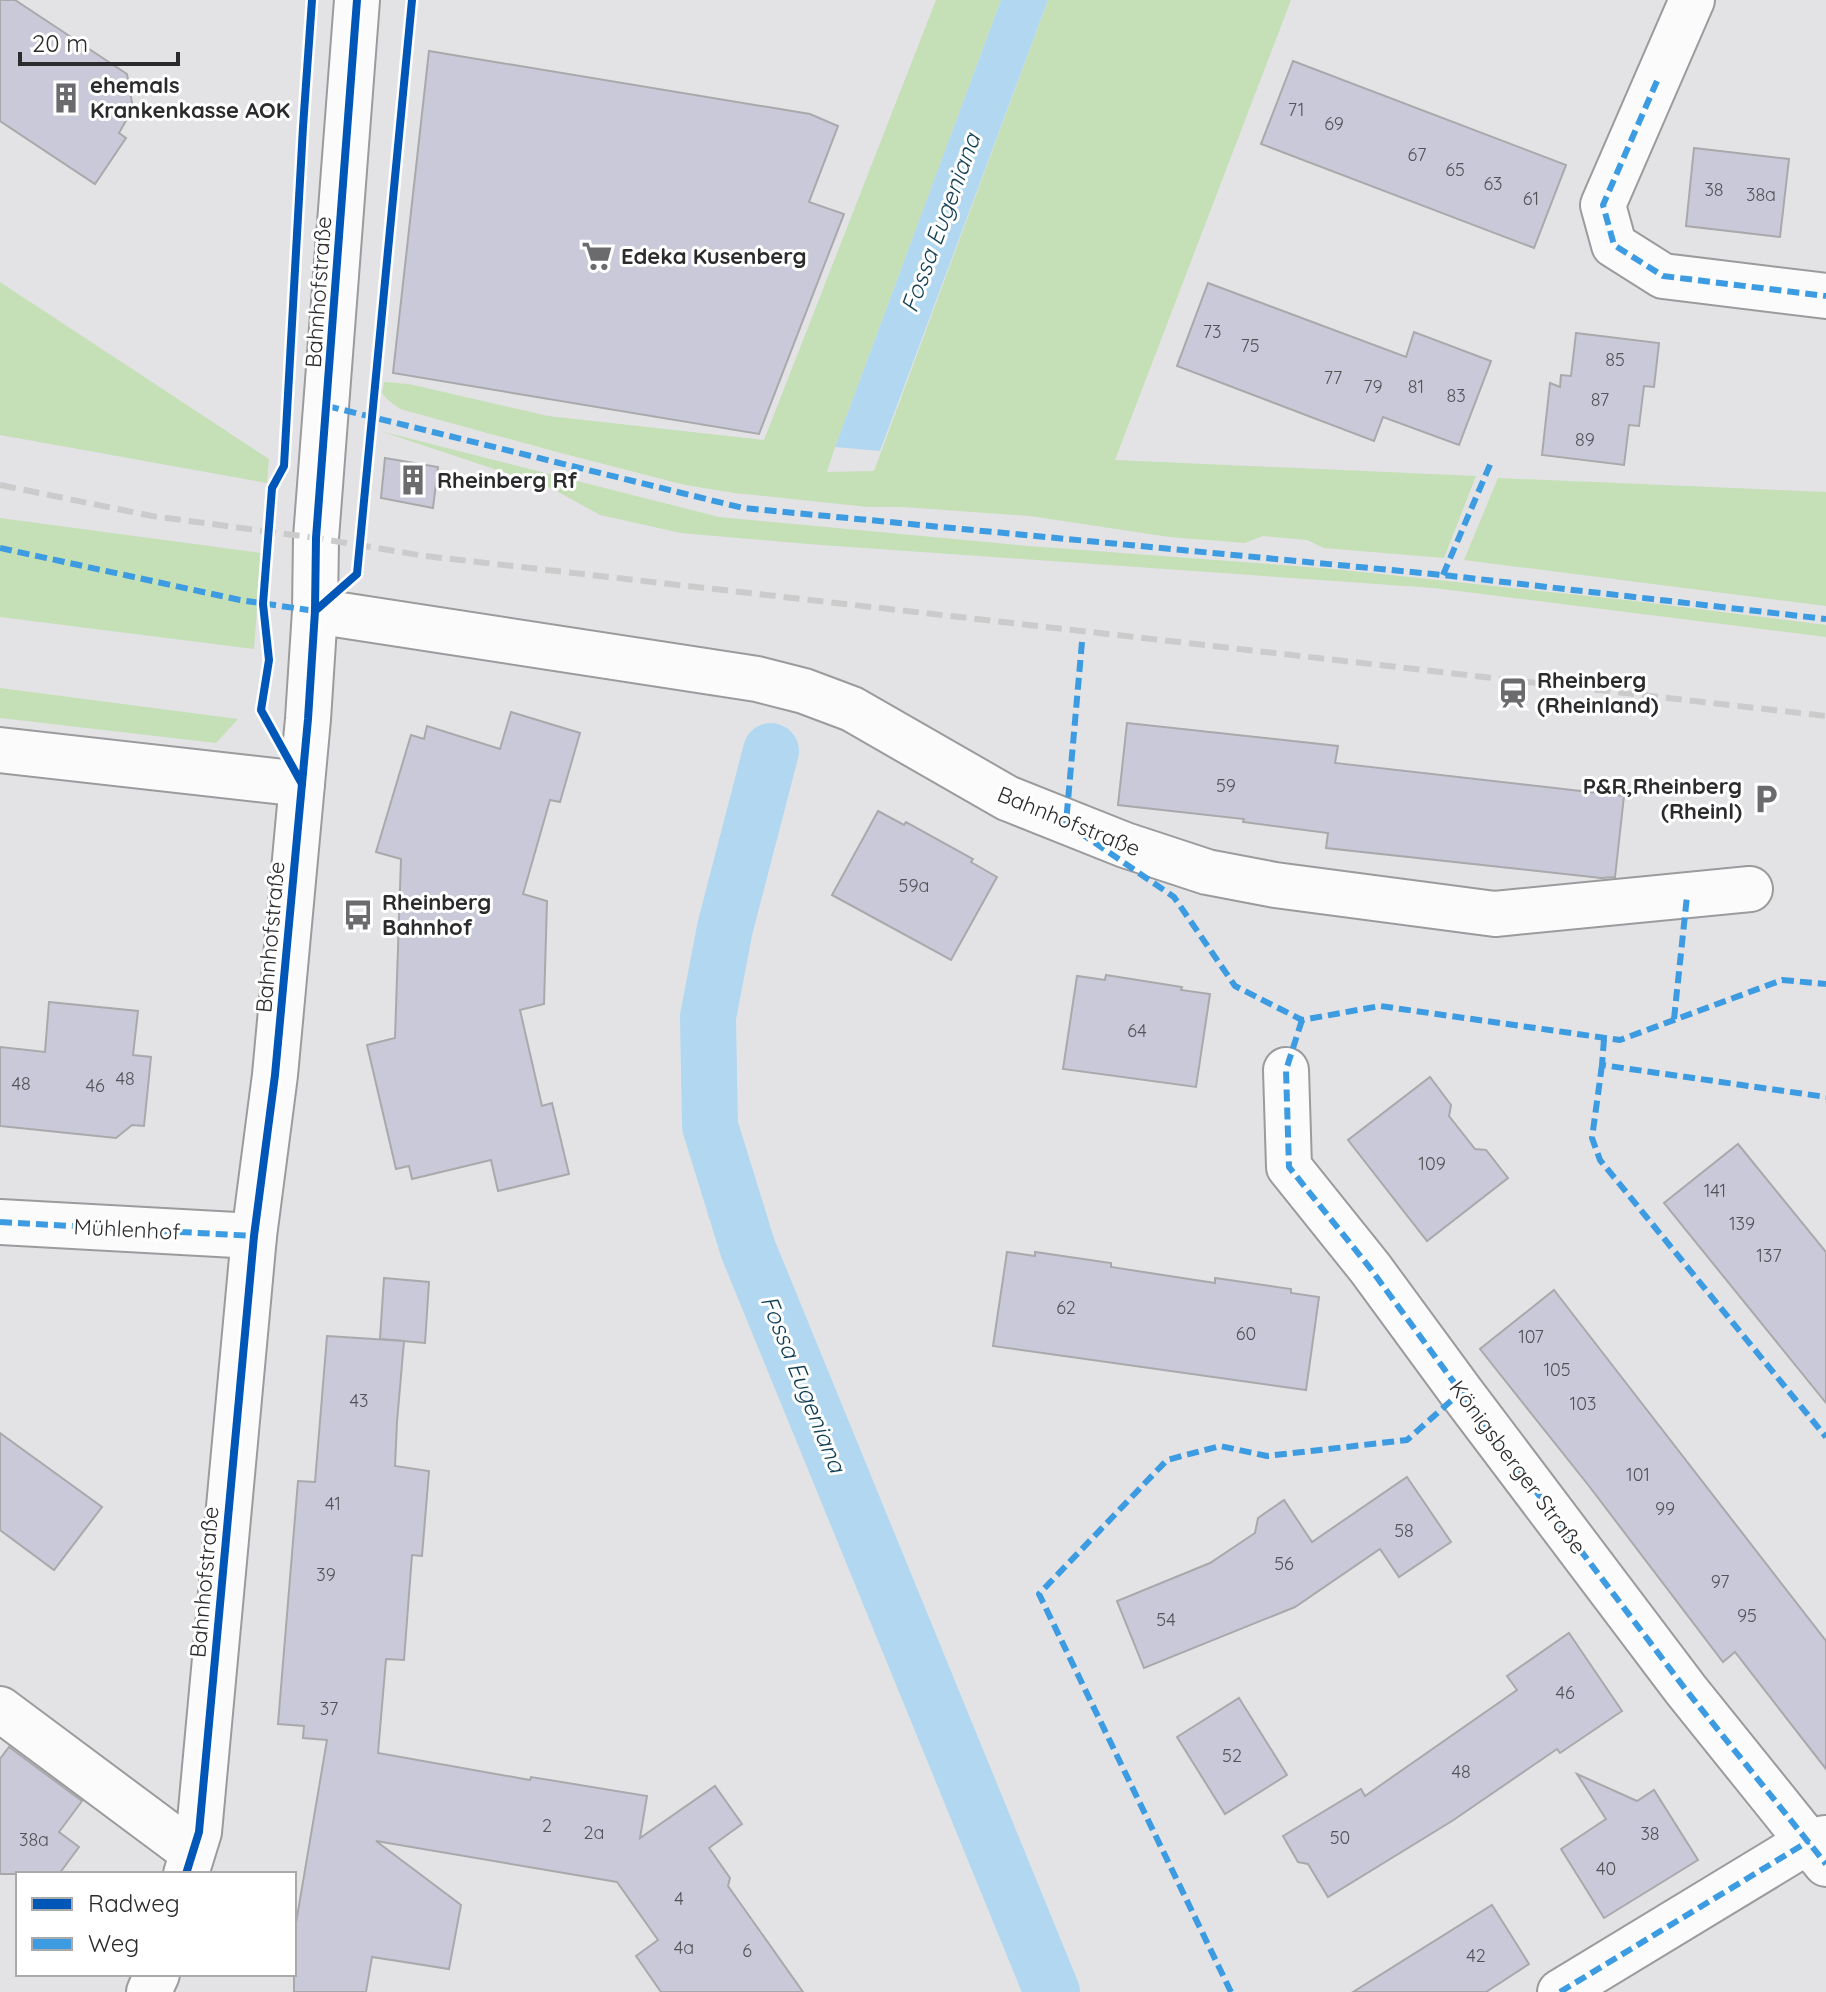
<svg xmlns="http://www.w3.org/2000/svg" width="1826" height="1992" font-family="Quicksand,sans-serif">
<style>
.green{fill:#c5dfb6}
.water{fill:#b1d8f0}
.lines{fill:none;stroke-linecap:round;stroke-linejoin:round}
.canal{stroke:#b1d8f0;stroke-width:56}
.building{fill:#cac9da;stroke:#a9a9ab;stroke-width:2}
.minor-casing{stroke:#9b9b9d;stroke-width:48}
.minor{stroke:#fbfbfb;stroke-width:44}
.rail{stroke:#cbcbcc;stroke-width:6;stroke-dasharray:16 8;stroke-linecap:butt}
.quiet{stroke:#3d9ce1;stroke-width:6;stroke-dasharray:12 6;stroke-linecap:butt}
.cycleway-casing{stroke:#fff;stroke-width:13}
.cycleway{stroke:#0057b8;stroke-width:8}
.labels{text-anchor:middle;stroke-width:6;stroke-linejoin:round;paint-order:stroke}
.number-label{font-size:18px;fill:#535258}
.poi-label{font-size:22px;font-weight:bold;fill:#2b2b2d;stroke:#fff;text-anchor:start}
.street-label{font-size:22px;fill:#2b2b2d;stroke:#fff}
.water-label{font-size:24px;font-style:italic;fill:#133f55;stroke:#fff}
</style>
<rect width="100%" height="100%" fill="#e3e3e6"/>
<g class="green">
<path d="M 936,0 L 1001,0 L 835,447 L 827,472 L 874,471 L 1048,0 L 1291,0 L 1115,460 L 1476,476 L 1444,558 L 1324,548 L 1307,540 L 1263,536 L 1245,543 L 1169,537 L 1030,516 L 903,507 L 868,507 L 735,493 L 685,485 L 557,452 L 400,409 L 388,400 L 382,393 L 384,382 L 409,384 L 548,416 L 764,440 Z"/>
<path d="M 0,282 L 269,459 L 267,483 L 0,435 Z"/>
<path d="M 380,431 L 719,517 L 1029,546 L 1334,569 L 1626,600 L 1826,625 L 1826,637 L 1434,588 L 808,544 L 681,533 L 600,515 L 551,488 Z"/>
<path d="M 1498,478 L 1826,492 L 1826,606 L 1464,560 Z"/>
<path d="M 0,518 L 261,553 L 254,649 L 0,617 Z"/>
<path d="M 0,688 L 238,719 L 216,743 L 0,718 Z"/>
</g>
<path class="water" d="M 1001,0 L 1048,0 L 880,451 L 835,447 Z"/>
<g class="lines">
<path class="canal" d="M 771,751 L 725,928 L 708,1017 L 710,1126 L 748,1249 L 1052,1992"/>
</g>
<g class="building">
<path d="M 0,0 L 15,0 L 127,74 L 133,108 L 119,133 L 126,138 L 95,184 L 0,121 Z"/>
<path d="M 429,51 L 810,114 L 838,126 L 809,202 L 844,214 L 759,434 L 393,373 Z"/>
<path d="M 1293,61 L 1566,165 L 1534,248 L 1261,144 Z"/>
<path d="M 1694,148 L 1789,159 L 1780,237 L 1686,226 Z"/>
<path d="M 1208,283 L 1406,357 L 1414,332 L 1491,361 L 1459,445 L 1383,417 L 1374,441 L 1177,366 Z"/>
<path d="M 1576,333 L 1659,343 L 1654,387 L 1644,386 L 1639,426 L 1629,425 L 1624,465 L 1542,455 L 1550,383 L 1560,387 L 1561,375 L 1571,376 Z"/>
<path d="M 385,458 L 438,467 L 433,508 L 381,498 Z"/>
<path d="M 511,712 L 580,733 L 560,802 L 550,800 L 523,894 L 547,901 L 544,1004 L 520,1010 L 542,1106 L 552,1103 L 569,1174 L 498,1191 L 491,1160 L 412,1179 L 409,1166 L 396,1169 L 367,1045 L 395,1038 L 401,859 L 376,852 L 411,735 L 424,739 L 427,726 L 500,749 Z"/>
<path d="M 1127,723 L 1338,746 L 1335,763 L 1624,796 L 1615,877 L 1601,878 L 1326,848 L 1328,833 L 1243,822 L 1244,819 L 1118,805 Z"/>
<path d="M 878,811 L 904,825 L 906,822 L 973,859 L 971,862 L 997,877 L 951,960 L 832,895 Z"/>
<path d="M 1106,975 L 1182,987 L 1181,990 L 1210,994 L 1196,1087 L 1063,1069 L 1077,976 L 1105,980 Z"/>
<path d="M 49,1002 L 138,1011 L 133,1055 L 151,1057 L 144,1126 L 132,1125 L 116,1138 L 0,1126 L 0,1047 L 45,1052 Z"/>
<path d="M 1430,1077 L 1451,1105 L 1449,1116 L 1475,1149 L 1486,1150 L 1508,1178 L 1427,1241 L 1348,1140 Z"/>
<path d="M 1738,1144 L 1826,1252 L 1826,1403 L 1664,1203 Z"/>
<path d="M 1007,1252 L 1035,1256 L 1035,1252 L 1111,1263 L 1111,1267 L 1215,1283 L 1215,1278 L 1291,1289 L 1291,1293 L 1319,1297 L 1306,1390 L 993,1346 Z"/>
<path d="M 384,1278 L 429,1282 L 425,1343 L 380,1339 Z"/>
<path d="M 1554,1290 L 1826,1641 L 1826,1769 L 1735,1652 L 1723,1662 L 1589,1486 L 1480,1349 Z"/>
<path d="M 327,1336 L 404,1341 L 397,1422 L 395,1466 L 429,1471 L 422,1556 L 412,1555 L 404,1660 L 386,1659 L 378,1753 L 530,1780 L 531,1777 L 647,1796 L 640,1838 L 715,1786 L 742,1824 L 709,1848 L 730,1878 L 728,1886 L 803,1992 L 661,1992 L 636,1956 L 658,1940 L 617,1882 L 376,1841 L 461,1905 L 449,1969 L 372,1957 L 366,1992 L 294,1992 L 294,1935 L 327,1740 L 303,1738 L 304,1726 L 278,1724 L 298,1481 L 315,1482 Z"/>
<path d="M 0,1433 L 102,1507 L 54,1570 L 0,1530 Z"/>
<path d="M 1407,1477 L 1451,1542 L 1399,1577 L 1380,1549 L 1295,1607 L 1144,1668 L 1117,1601 L 1210,1563 L 1255,1533 L 1258,1518 L 1284,1500 L 1312,1542 Z"/>
<path d="M 1569,1633 L 1622,1711 L 1560,1753 L 1557,1749 L 1452,1821 L 1328,1897 L 1308,1864 L 1298,1862 L 1283,1836 L 1361,1789 L 1365,1796 L 1517,1690 L 1507,1676 Z"/>
<path d="M 1239,1698 L 1287,1775 L 1225,1814 L 1177,1737 Z"/>
<path d="M 9,1747 L 82,1801 L 59,1832 L 79,1847 L 59,1874 L 0,1874 L 0,1759 Z"/>
<path d="M 1577,1774 L 1637,1801 L 1654,1790 L 1698,1860 L 1604,1918 L 1561,1849 L 1606,1819 Z"/>
<path d="M 1492,1905 L 1529,1964 L 1486,1992 L 1353,1992 Z"/>
</g>
<g class="lines">
<g class="minor-casing">
<g id="minor">
<path d="M 1692,0 L 1603,205 L 1614,245 L 1663,276 L 1826,296"/>
<path d="M 315,611 L 757,679 L 804,691 L 852,709 L 1007,798 L 1125,845 L 1207,872 L 1275,885 L 1495,914 L 1750,889"/>
<path d="M 0,750 L 302,784"/>
<path d="M 1286,1070 L 1289,1167 L 1370,1268 L 1461,1392 L 1686,1690 L 1826,1864"/>
<path d="M 0,1222 L 254,1236"/>
<path d="M 0,1709 L 192,1852"/>
<path d="M 186,1874 L 199,1832 L 254,1236 L 275,1075 L 308,719 L 315,611 L 316,538 L 357,0"/>
<path d="M 149,1992 L 157,1974"/>
<path d="M 1560,1992 L 1809,1841 L 1826,1838"/>
</g>
</g>
<use href="#minor" class="minor"/>
<path class="rail" d="M 0,485 L 152,516 L 316,538 L 425,556 L 1826,716"/>
<g class="quiet">
<path d="M 1657,81 L 1603,205 L 1614,245 L 1663,276 L 1826,296"/>
<path d="M 327,406 L 743,508 L 1443,575 L 1826,619"/>
<path d="M 0,548 L 240,600 L 315,611 L 320,607"/>
<path d="M 1443,575 L 1492,460"/>
<path d="M 1082,642 L 1066,823 L 1174,897 L 1235,986 L 1302,1020 L 1380,1006 L 1620,1040 L 1782,980 L 1826,984"/>
<path d="M 1674,1019 L 1687,896"/>
<path d="M 1302,1020 L 1286,1070 L 1289,1167 L 1370,1268 L 1461,1392 L 1686,1690 L 1826,1864"/>
<path d="M 1604,1039 L 1602,1065 L 1826,1097"/>
<path d="M 1602,1065 L 1592,1138 L 1600,1160 L 1826,1437"/>
<path d="M 0,1222 L 254,1236"/>
<path d="M 1231,1992 L 1039,1594 L 1167,1460 L 1220,1446 L 1267,1456 L 1407,1440 L 1461,1392"/>
<path d="M 1560,1992 L 1809,1841"/>
</g>
<g class="cycleway-casing">
<g id="cycleway">
<path d="M 315,611 L 357,574 L 412,0"/>
<path d="M 302,784 L 261,710 L 269,660 L 263,604 L 272,488 L 284,466 L 303,127 L 312,0"/>
<path d="M 186,1874 L 199,1832 L 254,1236 L 275,1075 L 308,719 L 315,611 L 316,538 L 357,0"/>
</g>
</g>
<use href="#cycleway" class="cycleway"/>
</g>
<defs>
<g id="building-bare" transform="scale(2.4)"><path d="M-4-6H4V6H1V3H-1V6H-4ZM-2.5-4.3h1.7v1.8h-1.7ZM.8-4.3h1.7v1.8H.8ZM-2.5-1h1.7V.8h-1.7ZM.8-1h1.7V.8H.8Z" fill="#6b6b6e" stroke="#fff" stroke-width="2.5" paint-order="stroke"/></g>
<g id="supermarket-bare" transform="scale(2.4)"><path d="M-6-5.5h2.5l.6 2H6L4.5 2H-2.5L-4.4-4H-6ZM-1.5 3.2a1.3 1.3 0 1 0 .1 0ZM3 3.2a1.3 1.3 0 1 0 .1 0Z" fill="#6b6b6e" stroke="#fff" stroke-width="2.5" paint-order="stroke"/></g>
<g id="station-bare" transform="scale(2.4)"><path d="M-3-6H3Q5-6 5-4V2Q5 4 3 4L4.5 6H3L1.5 4h-3L-3 6H-4.5L-3 4Q-5 4-5 2V-4Q-5-6-3-6ZM-3.5-4v3h7v-3ZM-3.5 1v1.5H-2V1ZM2 1v1.5H3.5V1Z" fill="#6b6b6e" stroke="#fff" stroke-width="2.5" paint-order="stroke"/></g>
<g id="parking-bare" transform="scale(2.4)"><path d="M-3.5-5.5H1a3.5 3.5 0 0 1 0 7H-1V5.5H-3.5ZM-1-3.4V-.6H.8a1.4 1.4 0 0 0 0-2.8Z" fill="#6b6b6e" stroke="#fff" stroke-width="2.5" paint-order="stroke"/></g>
<g id="bus-bare" transform="scale(2.4)"><path d="M-5-6H5V4H4V6H2V4H-2V6H-4V4H-5ZM-3.5-4V0h7V-4ZM-3.5 1.2v1.5H-2V1.2ZM2 1.2v1.5H3.5V1.2Z" fill="#6b6b6e" stroke="#fff" stroke-width="2.5" paint-order="stroke"/></g>
</defs>
<g fill-rule="evenodd">
<use href="#building-bare" x="66" y="98"/>
<use href="#supermarket-bare" x="597" y="256"/>
<use href="#building-bare" x="413" y="480"/>
<use href="#station-bare" x="1513" y="693"/>
<use href="#parking-bare" x="1766" y="799"/>
<use href="#bus-bare" x="358" y="915"/>
</g>
<g class="labels">
<g class="number-label">
<text x="1296" y="116">71</text>
<text x="1334" y="130">69</text>
<text x="1417" y="161">67</text>
<text x="1455" y="176">65</text>
<text x="1493" y="190">63</text>
<text x="1714" y="196">38</text>
<text x="1761" y="201">38a</text>
<text x="1531" y="205">61</text>
<text x="1212" y="338">73</text>
<text x="1250" y="352">75</text>
<text x="1615" y="366">85</text>
<text x="1333" y="384">77</text>
<text x="1373" y="393">79</text>
<text x="1416" y="393">81</text>
<text x="1456" y="402">83</text>
<text x="1600" y="406">87</text>
<text x="1585" y="446">89</text>
<text x="1226" y="792">59</text>
<text x="914" y="892">59a</text>
<text x="1137" y="1037">64</text>
<text x="125" y="1085">48</text>
<text x="21" y="1090">48</text>
<text x="95" y="1092">46</text>
<text x="1432" y="1170">109</text>
<text x="1715" y="1197">141</text>
<text x="1742" y="1230">139</text>
<text x="1769" y="1262">137</text>
<text x="1066" y="1314">62</text>
<text x="1246" y="1340">60</text>
<text x="1531" y="1343">107</text>
<text x="1557" y="1376">105</text>
<text x="359" y="1407">43</text>
<text x="1583" y="1410">103</text>
<text x="1638" y="1481">101</text>
<text x="333" y="1510">41</text>
<text x="1665" y="1515">99</text>
<text x="1404" y="1537">58</text>
<text x="1284" y="1570">56</text>
<text x="326" y="1581">39</text>
<text x="1720" y="1588">97</text>
<text x="1747" y="1622">95</text>
<text x="1166" y="1626">54</text>
<text x="1565" y="1699">46</text>
<text x="329" y="1715">37</text>
<text x="1232" y="1762">52</text>
<text x="1461" y="1778">48</text>
<text x="547" y="1832">2</text>
<text x="594" y="1839">2a</text>
<text x="1650" y="1840">38</text>
<text x="1340" y="1844">50</text>
<text x="34" y="1846">38a</text>
<text x="1606" y="1875">40</text>
<text x="679" y="1905">4</text>
<text x="684" y="1954">4a</text>
<text x="747" y="1957">6</text>
<text x="1476" y="1962">42</text>
</g>
<g class="poi-label">
<text x="90" y="93">ehemals<tspan x="90" dy="25">Krankenkasse AOK</tspan></text>
<text x="621" y="264">Edeka Kusenberg</text>
<text x="437" y="488">Rheinberg Rf</text>
<text x="1537" y="688">Rheinberg<tspan x="1537" dy="25">(Rheinland)</tspan></text>
<text x="1742" y="794" text-anchor="end">P&amp;R,Rheinberg<tspan x="1742" dy="25">(Rheinl)</tspan></text>
<text x="382" y="910">Rheinberg<tspan x="382" dy="25">Bahnhof</tspan></text>
</g>
<g class="street-label">
<text transform="translate(318 292) rotate(-86)" y="8">Bahnhofstraße</text>
<text transform="translate(1069 821) rotate(22)" y="8">Bahnhofstraße</text>
<text transform="translate(270 937) rotate(-85)" y="8">Bahnhofstraße</text>
<text transform="translate(127 1229) rotate(3)" y="8">Mühlenhof</text>
<text transform="translate(1518 1467) rotate(53)" y="8">Königsberger Straße</text>
<text transform="translate(204 1582) rotate(-85)" y="8">Bahnhofstraße</text>
</g>
<g class="water-label">
<text transform="translate(941 223) rotate(-70)" y="8">Fossa Eugeniana</text>
<text transform="translate(803 1384) rotate(68)" y="8">Fossa Eugeniana</text>
</g>
</g>
<rect x="16" y="1872" width="280" height="104" fill="#ffffff" stroke="#aaaaab" stroke-width="2"/>
<rect x="32" y="1898" width="40" height="12" fill="#0057b8" stroke="#aaaaab" stroke-width="2"/>
<text x="88" y="1912" font-size="24" fill="#2b2b2d">Radweg</text>
<rect x="32" y="1938" width="40" height="12" fill="#3d9ce1" stroke="#aaaaab" stroke-width="2"/>
<text x="88" y="1952" font-size="24" fill="#2b2b2d">Weg</text>
<path d="M20 52v12h158v-12" fill="none" stroke="#2b2b2d" stroke-width="4"/>
<text x="32" y="52" font-size="24" fill="#2b2b2d" stroke="#ffffff" stroke-width="6" paint-order="stroke">20 m</text>
</svg>
